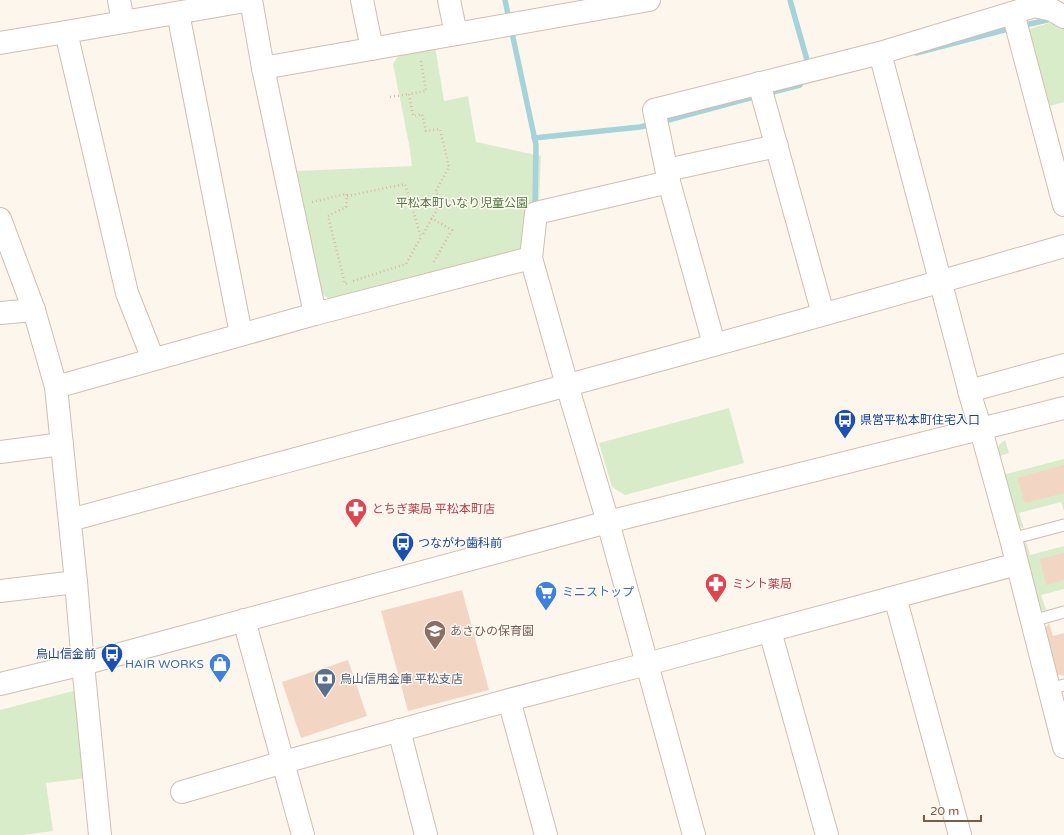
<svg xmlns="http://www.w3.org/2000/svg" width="1064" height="835" font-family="'Varela Round','Noto Sans JP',sans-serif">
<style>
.green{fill:#d8ecc9}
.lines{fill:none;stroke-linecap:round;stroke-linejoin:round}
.stream{stroke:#a5d3da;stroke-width:5.5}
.building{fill:#f3d5c3}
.service-casing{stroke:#d1beb0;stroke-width:13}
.minor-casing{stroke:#d1beb0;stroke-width:24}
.tertiary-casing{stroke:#d1beb0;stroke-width:24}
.path{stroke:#d9b8a5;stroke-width:2.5;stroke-dasharray:1 3;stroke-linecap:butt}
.service{stroke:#fff;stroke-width:11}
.minor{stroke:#fff;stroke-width:22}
.tertiary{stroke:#fff;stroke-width:22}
.labels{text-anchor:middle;stroke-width:3;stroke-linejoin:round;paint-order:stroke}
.park-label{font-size:12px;fill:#537a41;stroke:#fffaf3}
.transit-label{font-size:12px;fill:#164399;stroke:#fffaf3;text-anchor:start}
.health-label{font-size:12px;fill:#be3a42;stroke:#fffaf3;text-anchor:start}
.shop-label{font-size:12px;fill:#366cbe;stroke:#fffaf3;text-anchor:start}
.education-label{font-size:12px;fill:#785e54;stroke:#fffaf3;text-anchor:start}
.service-label{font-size:12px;fill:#4e5e75;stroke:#fffaf3;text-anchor:start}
</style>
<rect width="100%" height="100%" fill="#fdf6ec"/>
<g class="green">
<path d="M 1056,21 L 1064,26 L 1064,102 L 1050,106 L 1029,29 Z"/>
<path d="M 435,46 L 444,101 L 468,96 L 476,142 L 541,156 L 539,203 L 524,251 L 334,302 L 322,294 L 297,171 L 412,166 L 409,144 L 393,64 L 400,53 Z"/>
<path d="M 729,408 L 744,463 L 625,495 L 612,487 L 599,443 Z"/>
<path d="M 1005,440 L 1009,453 L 1000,456 L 1006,474 L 1064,459 L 1064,511 L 1061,502 L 1019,513 L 1024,529 L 1018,525 L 997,454 L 999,445 Z"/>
<path d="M 1026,541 L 1030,555 L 1064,546 L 1064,589 L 1041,595 L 1046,610 L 1044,611 L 1038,608 L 1022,548 Z"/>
<path d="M 73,691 L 81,700 L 86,778 L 46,783 L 53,831 L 23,835 L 0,835 L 0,710 Z"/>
</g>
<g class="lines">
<g class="stream">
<path d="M 505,0 L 509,19"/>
<path d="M 790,0 L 809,67"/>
<path d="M 1021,26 L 1047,20 L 1053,17"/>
<path d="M 511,28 L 536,145 L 535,205"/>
<path d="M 916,53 L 1012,28"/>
<path d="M 765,94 L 800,85"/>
<path d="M 661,122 L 757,96"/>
<path d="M 534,138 L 640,127 L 653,124"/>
</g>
</g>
<g class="building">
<path d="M 1064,465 L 1064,493 L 1025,503 L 1017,478 Z"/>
<path d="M 1064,553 L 1064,580 L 1046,585 L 1040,559 Z"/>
<path d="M 462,590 L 489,690 L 408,711 L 381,611 Z"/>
<path d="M 1049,623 L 1053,636 L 1064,633 L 1064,676 L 1057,674 L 1045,629 Z"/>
<path d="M 348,660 L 367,716 L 301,738 L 282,682 Z"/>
</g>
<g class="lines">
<g class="service-casing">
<g id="service">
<path d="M 1011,539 L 1064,525"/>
<path d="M 1032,621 L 1064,612"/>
<path d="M 1050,689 L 1064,685"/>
</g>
</g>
<g class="minor-casing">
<g id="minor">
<path d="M 119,0 L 123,22"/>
<path d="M 251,0 L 263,68 L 315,314 L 531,258 L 567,385 L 608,522"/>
<path d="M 362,0 L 372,49"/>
<path d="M 449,0 L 456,34"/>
<path d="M 178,13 L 241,334"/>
<path d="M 1013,13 L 1064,205"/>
<path d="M 0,43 L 66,32"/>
<path d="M 880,53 L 972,401 L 981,430 L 1011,539 L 1064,747"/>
<path d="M 263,68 L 649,0"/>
<path d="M 759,83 L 823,314"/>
<path d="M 667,170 L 777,146"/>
<path d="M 669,182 L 714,344"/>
<path d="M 0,219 L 34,310 L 56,387 L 76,582 L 83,664 L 100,835"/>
<path d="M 531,258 L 536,213 L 669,182 L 654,110 L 880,53 L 1035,6 L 1052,10 L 1064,17"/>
<path d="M 0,313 L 34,310"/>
<path d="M 153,359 L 127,293 L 66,32 L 251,0"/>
<path d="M 56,387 L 315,314"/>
<path d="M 969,391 L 1064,365"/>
<path d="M 0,452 L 62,444"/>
<path d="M 70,520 C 401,430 734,342 1064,246"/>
<path d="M 0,591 L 76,582"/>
<path d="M 895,597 L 960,835"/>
<path d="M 244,620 L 303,835"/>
<path d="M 770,631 L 827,835"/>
<path d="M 509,700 L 546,835"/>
<path d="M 399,730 L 426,835"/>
<path d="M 182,792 L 284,762 L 509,700 L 647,664 L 1017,564"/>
</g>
</g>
<g class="tertiary-casing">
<g id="tertiary">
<path d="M 608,522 L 694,835"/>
<path d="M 0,684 L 83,664 L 608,522 L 1064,408"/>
</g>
</g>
<g class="path">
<path d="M 421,61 L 426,91 L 409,94 L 413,116 L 422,114 L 426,131 L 440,129 L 449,167 L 436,191 L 440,204 L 422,236"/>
<path d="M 390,97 L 409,94"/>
<path d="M 347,196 L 405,184 L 421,237 L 406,264 L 353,281"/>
<path d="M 312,202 L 347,194 L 346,207 L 328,216 L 345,284 L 347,283"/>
<path d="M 431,218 L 452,230 L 433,263"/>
</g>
<use href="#service" class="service"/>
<use href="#minor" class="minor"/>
<use href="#tertiary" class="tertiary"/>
</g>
<defs>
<g id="bus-pin" transform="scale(1.15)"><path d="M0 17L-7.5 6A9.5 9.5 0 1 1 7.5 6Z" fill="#1a4fb4" stroke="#fffaf3"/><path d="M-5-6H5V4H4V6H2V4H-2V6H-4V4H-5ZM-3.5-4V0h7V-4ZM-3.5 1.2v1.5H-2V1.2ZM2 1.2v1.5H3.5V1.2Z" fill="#fff"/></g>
<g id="pharmacy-pin" transform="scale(1.15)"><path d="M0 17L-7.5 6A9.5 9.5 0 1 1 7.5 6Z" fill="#e0444e" stroke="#fffaf3"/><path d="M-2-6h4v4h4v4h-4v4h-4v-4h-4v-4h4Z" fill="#fff"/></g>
<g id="supermarket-pin" transform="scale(1.15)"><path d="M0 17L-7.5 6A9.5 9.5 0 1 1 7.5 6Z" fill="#3f7fe0" stroke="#fffaf3"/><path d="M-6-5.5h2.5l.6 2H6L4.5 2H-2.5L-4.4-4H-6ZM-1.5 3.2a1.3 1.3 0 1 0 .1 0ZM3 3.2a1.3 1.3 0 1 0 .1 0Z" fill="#fff"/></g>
<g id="school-pin" transform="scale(1.15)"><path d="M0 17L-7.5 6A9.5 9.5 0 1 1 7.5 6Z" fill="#8d6e63" stroke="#fffaf3"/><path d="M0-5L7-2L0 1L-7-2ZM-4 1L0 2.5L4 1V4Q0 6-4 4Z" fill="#fff"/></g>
<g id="shop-pin" transform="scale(1.15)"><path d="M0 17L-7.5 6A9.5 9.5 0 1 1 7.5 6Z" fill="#3f7fe0" stroke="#fffaf3"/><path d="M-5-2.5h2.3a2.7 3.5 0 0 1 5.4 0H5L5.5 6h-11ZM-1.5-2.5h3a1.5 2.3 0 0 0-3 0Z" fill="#fff"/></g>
<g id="bank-pin" transform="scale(1.15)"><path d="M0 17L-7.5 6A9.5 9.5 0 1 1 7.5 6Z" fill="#5c6f8a" stroke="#fffaf3"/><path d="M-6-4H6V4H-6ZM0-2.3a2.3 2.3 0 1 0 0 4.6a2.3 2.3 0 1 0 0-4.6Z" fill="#fff"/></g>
</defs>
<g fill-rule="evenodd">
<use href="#bus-pin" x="845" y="420"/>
<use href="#pharmacy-pin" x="356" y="509"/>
<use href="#bus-pin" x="403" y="543"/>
<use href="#pharmacy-pin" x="716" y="584"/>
<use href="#supermarket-pin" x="546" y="592"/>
<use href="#school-pin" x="435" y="631"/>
<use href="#bus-pin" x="112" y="654"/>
<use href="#shop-pin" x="220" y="664"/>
<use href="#bank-pin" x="325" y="679"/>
</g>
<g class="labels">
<g class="park-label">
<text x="462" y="207">平松本町いなり児童公園</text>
</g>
<g class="transit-label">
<text x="860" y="424">県営平松本町住宅入口</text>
<text x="418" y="547">つながわ歯科前</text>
<text x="96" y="658" text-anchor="end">烏山信金前</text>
</g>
<g class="health-label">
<text x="372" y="513">とちぎ薬局 平松本町店</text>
<text x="732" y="588">ミント薬局</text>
</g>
<g class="shop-label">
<text x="562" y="596">ミニストップ</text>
<text x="204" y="668" text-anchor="end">HAIR WORKS</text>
</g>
<g class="education-label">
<text x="450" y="635">あさひの保育園</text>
</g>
<g class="service-label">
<text x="340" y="683">烏山信用金庫 平松支店</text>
</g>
</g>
<path d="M924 815v6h57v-6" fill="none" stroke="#7a5c4d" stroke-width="2"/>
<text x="930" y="815" font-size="12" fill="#7a5c4d" stroke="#fffaf3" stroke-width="3" paint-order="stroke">20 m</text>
</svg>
